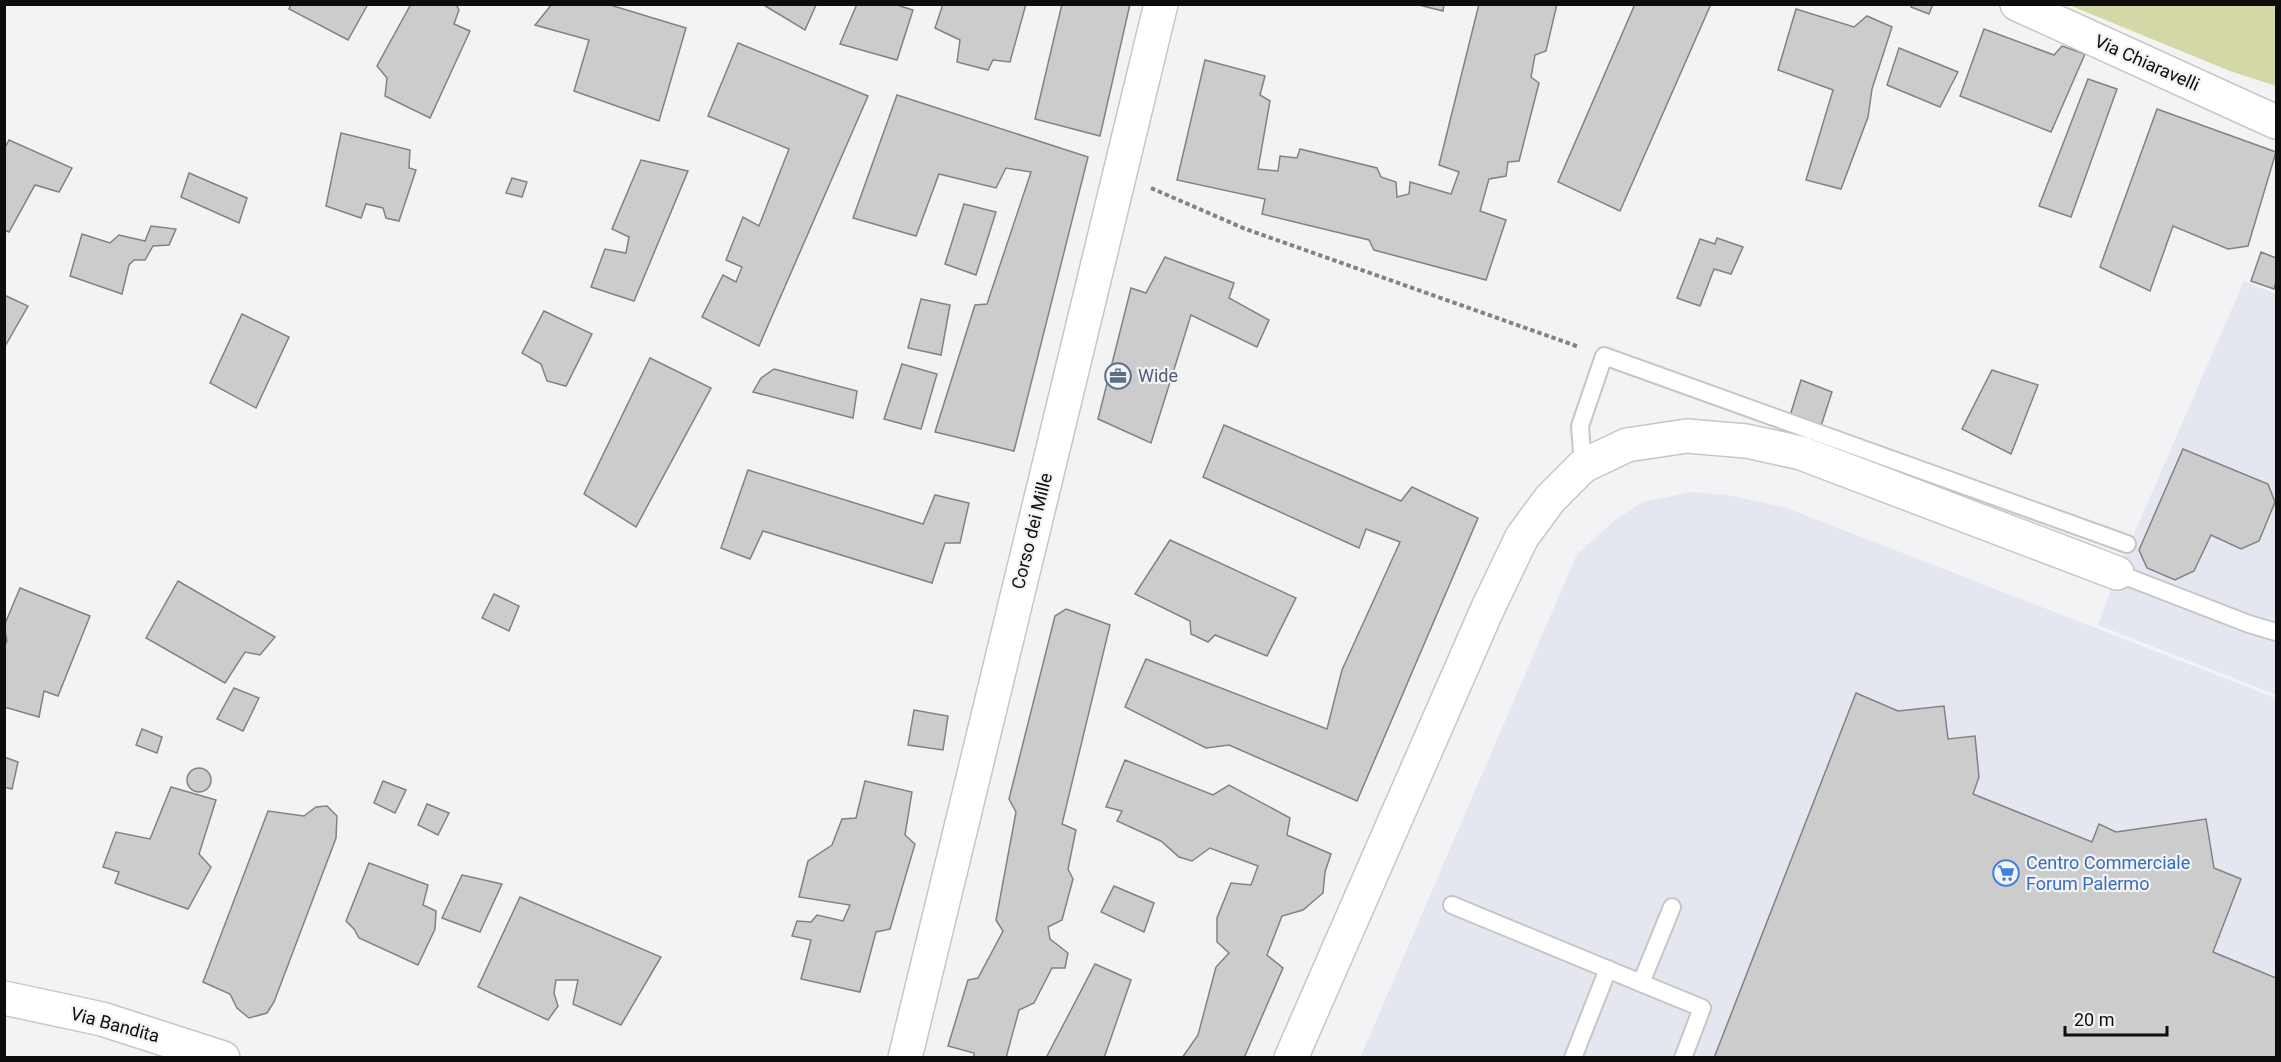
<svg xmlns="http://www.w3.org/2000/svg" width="2281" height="1062" font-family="Roboto,sans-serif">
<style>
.built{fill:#e5e7f0}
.green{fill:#d4d7a6}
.building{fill:#cccccd;stroke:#828283;stroke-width:1.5}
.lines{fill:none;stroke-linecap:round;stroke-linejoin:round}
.service-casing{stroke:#c6c6c8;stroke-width:20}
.minor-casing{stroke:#c6c6c8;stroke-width:36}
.tertiary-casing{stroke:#c6c6c8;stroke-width:36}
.path{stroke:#828283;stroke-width:4;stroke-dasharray:4.5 3;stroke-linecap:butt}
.service{stroke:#fff;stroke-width:16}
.minor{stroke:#fff;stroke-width:33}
.tertiary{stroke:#fff;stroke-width:33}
.labels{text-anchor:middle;stroke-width:4.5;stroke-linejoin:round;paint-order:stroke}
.street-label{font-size:18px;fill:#0d0d0d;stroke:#f3f3f5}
.service-label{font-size:18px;fill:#4e5e75;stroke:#f3f3f5;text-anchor:start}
.shop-label{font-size:18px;fill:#366cbe;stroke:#f3f3f5;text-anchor:start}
</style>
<rect width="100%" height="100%" fill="#f3f3f5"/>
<g class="built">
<path d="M 2244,281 L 2276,294 L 2276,695 L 2098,625 L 2117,573 Z"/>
<path d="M 1692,492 L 1727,495 L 1784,507 L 2276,698 L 2276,1057 L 1360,1058 L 1577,554 L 1614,521 L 1642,502 Z"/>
</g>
<path class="green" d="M 2069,5 L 2276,5 L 2276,86 L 2230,71 Z"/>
<g class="building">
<path d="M 291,4 L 368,4 L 348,40 L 289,9 Z"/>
<path d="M 411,4 L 456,4 L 459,10 L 454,24 L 470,31 L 430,118 L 385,96 L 387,78 L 377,66 Z"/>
<path d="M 552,4 L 607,4 L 686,28 L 659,121 L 574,91 L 589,40 L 535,25 Z"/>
<path d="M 762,4 L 815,4 L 816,5 L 805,30 Z"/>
<path d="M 857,4 L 894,4 L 913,10 L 897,60 L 840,44 Z"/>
<path d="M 943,4 L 1026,4 L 1010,62 L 993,60 L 988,70 L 957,62 L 960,40 L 935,28 Z"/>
<path d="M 1062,4 L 1130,4 L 1100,136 L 1035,119 Z"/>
<path d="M 1415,4 L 1444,4 L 1443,11 Z"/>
<path d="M 1479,4 L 1557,4 L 1546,51 L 1535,55 L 1531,77 L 1539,83 L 1519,161 L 1508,162 L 1506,176 L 1489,179 L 1480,211 L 1506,220 L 1486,280 L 1374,250 L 1369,240 L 1262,214 L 1265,199 L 1177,180 L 1205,60 L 1265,76 L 1260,95 L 1270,101 L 1258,169 L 1278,171 L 1280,156 L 1297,158 L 1300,149 L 1377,168 L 1381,177 L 1396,182 L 1397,197 L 1409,194 L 1410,182 L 1451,194 L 1459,172 L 1439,165 Z"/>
<path d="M 1635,4 L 1711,4 L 1620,211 L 1558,182 Z"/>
<path d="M 1912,4 L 1933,4 L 1929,14 L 1911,7 Z"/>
<path d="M 1796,9 L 1854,27 L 1867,16 L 1892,27 L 1872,89 L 1868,117 L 1841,189 L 1806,180 L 1833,90 L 1778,70 Z"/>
<path d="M 1984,29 L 2054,55 L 2062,46 L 2085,54 L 2051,132 L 1960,96 Z"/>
<path d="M 738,43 L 868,96 L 759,346 L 702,317 L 723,275 L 736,282 L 742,267 L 726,260 L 743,217 L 759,226 L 789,149 L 708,116 Z"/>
<path d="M 1899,48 L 1958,72 L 1940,107 L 1887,85 Z"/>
<path d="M 2088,79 L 2117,89 L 2071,217 L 2039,206 Z"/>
<path d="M 897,95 L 1088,157 L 1014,451 L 935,432 L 975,305 L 987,304 L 1031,172 L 1006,168 L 996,188 L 939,174 L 916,236 L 853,218 Z"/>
<path d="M 2157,109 L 2276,152 L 2248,246 L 2228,249 L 2173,226 L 2150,291 L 2100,267 Z"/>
<path d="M 341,133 L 410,150 L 409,168 L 416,170 L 399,221 L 386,218 L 383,208 L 366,204 L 361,218 L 326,206 Z"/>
<path d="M 9,140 L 72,168 L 59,192 L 35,185 L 9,232 L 4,230 L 4,149 Z"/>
<path d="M 641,160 L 688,171 L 634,301 L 591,287 L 605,249 L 626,253 L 629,237 L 612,229 Z"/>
<path d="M 189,173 L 247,198 L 239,223 L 181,197 Z"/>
<path d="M 512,178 L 527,182 L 522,197 L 506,193 Z"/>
<path d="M 964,204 L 996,212 L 976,275 L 945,264 Z"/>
<path d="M 151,226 L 176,229 L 169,245 L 153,246 L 145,260 L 134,260 L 129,265 L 122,294 L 70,276 L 82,234 L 110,243 L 119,235 L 145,241 Z"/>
<path d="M 1717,238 L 1743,247 L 1731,274 L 1714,269 L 1700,306 L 1677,298 L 1700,239 L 1715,244 Z"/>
<path d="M 2261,252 L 2276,258 L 2276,281 L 2274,289 L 2251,281 Z"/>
<path d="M 1165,257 L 1234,283 L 1229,298 L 1269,320 L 1257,347 L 1191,315 L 1151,443 L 1098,419 L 1131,288 L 1146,293 Z"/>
<path d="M 4,295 L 28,306 L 4,348 Z"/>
<path d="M 921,299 L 950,305 L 941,355 L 908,348 Z"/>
<path d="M 544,311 L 592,334 L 566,386 L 547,381 L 541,364 L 522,353 Z"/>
<path d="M 242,314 L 289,337 L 256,408 L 210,383 Z"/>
<path d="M 650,358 L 711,388 L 636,527 L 584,494 Z"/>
<path d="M 902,364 L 937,374 L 921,429 L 884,419 Z"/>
<path d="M 774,369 L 857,391 L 853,418 L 753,392 L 761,378 Z"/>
<path d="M 1992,370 L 2038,385 L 2011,454 L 1962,429 Z"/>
<path d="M 1801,380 L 1832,392 L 1820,429 L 1789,419 Z"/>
<path d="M 1224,425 L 1401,501 L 1412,487 L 1478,518 L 1357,801 L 1229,745 L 1206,748 L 1125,707 L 1146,659 L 1327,729 L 1342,670 L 1400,542 L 1366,529 L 1359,548 L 1203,477 Z"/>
<path d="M 2183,449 L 2268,484 L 2275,502 L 2259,541 L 2241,549 L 2211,535 L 2194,571 L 2175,580 L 2147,568 L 2139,550 Z"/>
<path d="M 748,470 L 923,524 L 935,495 L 969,503 L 960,543 L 945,543 L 932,583 L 763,531 L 750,559 L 721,548 Z"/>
<path d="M 1170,540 L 1296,598 L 1267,656 L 1215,635 L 1208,642 L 1191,634 L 1190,621 L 1135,594 Z"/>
<path d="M 178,581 L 275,637 L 260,655 L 245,652 L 225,683 L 146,638 Z"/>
<path d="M 20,588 L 90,616 L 58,696 L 44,691 L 39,717 L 4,707 L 4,647 L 7,641 L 4,626 Z"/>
<path d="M 494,594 L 519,606 L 509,631 L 482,618 Z"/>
<path d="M 1066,609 L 1110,625 L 1062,824 L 1076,830 L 1068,869 L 1073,879 L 1062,920 L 1048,927 L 1050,939 L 1068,953 L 1065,968 L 1052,968 L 1034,1003 L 1019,1010 L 1006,1058 L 974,1058 L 974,1053 L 948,1046 L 968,980 L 978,978 L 1003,931 L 996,920 L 1016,812 L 1009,799 L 1055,616 Z"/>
<path d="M 234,688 L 259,698 L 243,731 L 217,719 Z"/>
<path d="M 1856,693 L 1898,711 L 1944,706 L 1948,739 L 1975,736 L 1979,777 L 1973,794 L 2092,842 L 2099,824 L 2116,832 L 2206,819 L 2214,868 L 2241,879 L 2213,952 L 2276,978 L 2276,1058 L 1714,1058 Z"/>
<path d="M 914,710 L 948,716 L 943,750 L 908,745 Z"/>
<path d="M 142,729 L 162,737 L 157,753 L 136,745 Z"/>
<path d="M 4,757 L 18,762 L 12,789 L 4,787 Z"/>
<path d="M 1125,760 L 1213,795 L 1229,785 L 1290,818 L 1287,835 L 1331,854 L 1325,872 L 1323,893 L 1303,910 L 1282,916 L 1267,955 L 1283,968 L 1244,1058 L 1182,1058 L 1198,1035 L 1216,967 L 1229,953 L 1217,942 L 1217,918 L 1231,883 L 1251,885 L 1258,866 L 1210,848 L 1192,861 L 1179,857 L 1161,841 L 1117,821 L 1122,811 L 1106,807 Z"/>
<circle cx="199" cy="780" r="12"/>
<path d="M 383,781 L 406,790 L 395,813 L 374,803 Z"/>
<path d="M 865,781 L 912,792 L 905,835 L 915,844 L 890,929 L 876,932 L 860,992 L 801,979 L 811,940 L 792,936 L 797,921 L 811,922 L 817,915 L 843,921 L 850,905 L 799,897 L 808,861 L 832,845 L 842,819 L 856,818 Z"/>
<path d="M 171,787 L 216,800 L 199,854 L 211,867 L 188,909 L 115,883 L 119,872 L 103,867 L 116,832 L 150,839 Z"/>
<path d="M 427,804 L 449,813 L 438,835 L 418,825 Z"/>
<path d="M 327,806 L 337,816 L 336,838 L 274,1002 L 267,1013 L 249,1018 L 237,1008 L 230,994 L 203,982 L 268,811 L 304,816 L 316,807 Z"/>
<path d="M 369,863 L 428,885 L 423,905 L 436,911 L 435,929 L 418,965 L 359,938 L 354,929 L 346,921 Z"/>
<path d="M 462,875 L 502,884 L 480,932 L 442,918 Z"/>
<path d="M 1114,886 L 1154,903 L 1144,932 L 1101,912 Z"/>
<path d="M 520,897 L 661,957 L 621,1025 L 573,1004 L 578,980 L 556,980 L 554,993 L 558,1006 L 548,1020 L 478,987 Z"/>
<path d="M 1095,964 L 1131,980 L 1104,1058 L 1046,1058 Z"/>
</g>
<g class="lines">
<g class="service-casing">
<g id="service">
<path d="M 1583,466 L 1580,426 L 1604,356 L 2127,544"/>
<path d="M 2117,573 L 2249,624 L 2276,632"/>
<path d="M 1452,905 L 1641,983 L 1672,907"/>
<path d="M 1641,983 L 1702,1008 L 1683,1058"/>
<path d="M 1573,1058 L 1608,969"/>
</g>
</g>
<g class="minor-casing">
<g id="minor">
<path d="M 2017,4 L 2276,122"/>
<path d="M 4,998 L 102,1019 L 223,1058"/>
<path d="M 1291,1058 L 1487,610 L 1522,537 L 1550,499 L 1583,466 L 1627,445 L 1687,436 L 1746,441 L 1801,453 L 2117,573"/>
</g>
</g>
<g class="tertiary-casing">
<path id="tertiary" d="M 905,1058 L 1161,4"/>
</g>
<path class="path" d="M 1151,188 L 1243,228 L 1579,347"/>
<use href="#service" class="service"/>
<use href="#minor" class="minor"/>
<use href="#tertiary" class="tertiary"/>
</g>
<defs>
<g id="office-ring" transform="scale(1.35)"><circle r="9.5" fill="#f3f3f5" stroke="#5c6f8a" stroke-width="1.5"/><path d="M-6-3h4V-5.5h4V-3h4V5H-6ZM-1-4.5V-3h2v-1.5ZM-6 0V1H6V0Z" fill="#5c6f8a"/></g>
<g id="supermarket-ring" transform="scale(1.35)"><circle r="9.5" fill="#f3f3f5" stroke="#3f7fe0" stroke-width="1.5"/><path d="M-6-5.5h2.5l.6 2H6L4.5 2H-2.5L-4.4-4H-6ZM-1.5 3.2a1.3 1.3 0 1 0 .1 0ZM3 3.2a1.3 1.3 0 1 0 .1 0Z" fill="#3f7fe0"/></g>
</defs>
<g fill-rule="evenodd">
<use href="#office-ring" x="1118" y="376"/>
<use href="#supermarket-ring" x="2006" y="873"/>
</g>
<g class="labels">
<g class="street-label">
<text transform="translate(2147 63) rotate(24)" y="6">Via Chiaravelli</text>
<text transform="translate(1032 531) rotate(-76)" y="6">Corso dei Mille</text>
<text transform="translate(115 1025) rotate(15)" y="6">Via Bandita</text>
</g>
<g class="service-label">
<text x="1138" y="382">Wide</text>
</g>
<g class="shop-label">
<text x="2026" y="869">Centro Commerciale<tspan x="2026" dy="21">Forum Palermo</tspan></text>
</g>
</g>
<rect width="2281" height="1062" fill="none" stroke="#0d0d0d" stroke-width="12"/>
<path d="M2065 1026v9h102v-9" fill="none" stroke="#0d0d0d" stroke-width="3"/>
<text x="2074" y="1026" font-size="18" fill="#0d0d0d" stroke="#f3f3f5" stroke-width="4.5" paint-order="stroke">20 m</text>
</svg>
